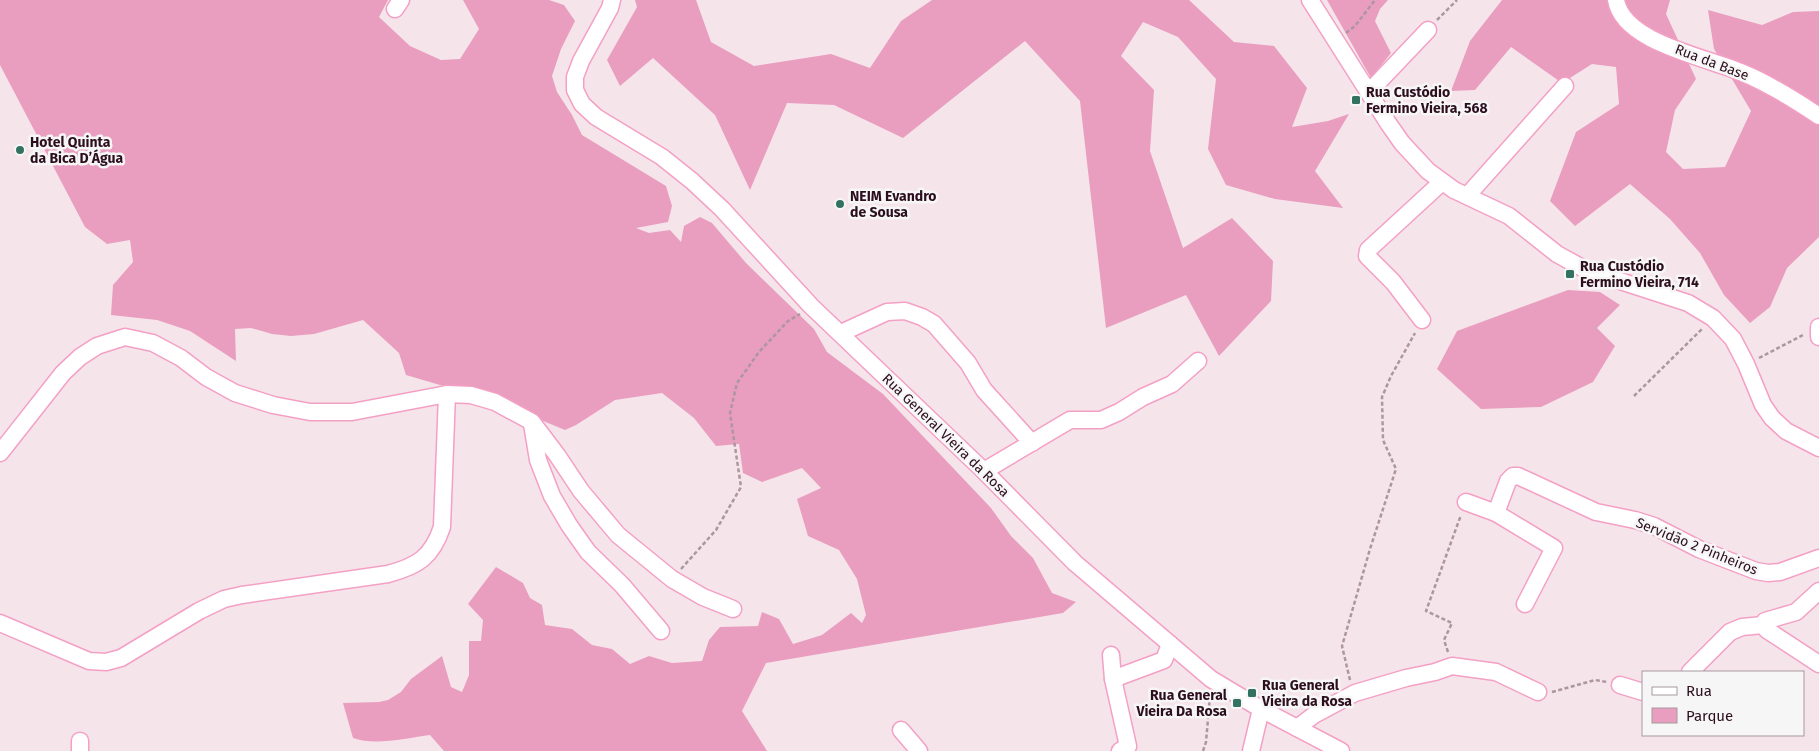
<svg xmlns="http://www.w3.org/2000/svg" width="1819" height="751" font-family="'Fira Sans',sans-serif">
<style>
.green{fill:#e99ebf}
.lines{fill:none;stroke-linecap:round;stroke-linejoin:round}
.minor-casing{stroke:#f4a0c5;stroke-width:19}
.path{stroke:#ad96a0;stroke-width:2.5;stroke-dasharray:4 2.5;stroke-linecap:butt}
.minor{stroke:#fff;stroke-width:16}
.poi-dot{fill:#337260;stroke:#f6f6f6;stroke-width:2}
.labels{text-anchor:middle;stroke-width:5;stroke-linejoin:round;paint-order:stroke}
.street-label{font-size:14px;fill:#2d0e1d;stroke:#f6f6f6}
.poi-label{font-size:14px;font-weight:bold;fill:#2d0e1d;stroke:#f6f6f6;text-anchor:start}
</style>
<rect width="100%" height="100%" fill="#f6e4eb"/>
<g class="green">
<path d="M 0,0 L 388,0 L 379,17 L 410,46 L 441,60 L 460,59 L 479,29 L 463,0 L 549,0 L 564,5 L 575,21 L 561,49 L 552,76 L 557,92 L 572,115 L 582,135 L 666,186 L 672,206 L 668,222 L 636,228 L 649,233 L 670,230 L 681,242 L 684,226 L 700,217 L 712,223 L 746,263 L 814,329 L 827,352 L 883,394 L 991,508 L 1011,536 L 1033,558 L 1052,593 L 1076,602 L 1063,613 L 766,663 L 742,711 L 767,751 L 444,751 L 430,735 C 408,738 374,746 353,738 L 343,703 L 379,702 L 388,700 L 401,692 L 411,679 L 442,656 L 451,687 L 462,692 L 469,675 L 469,641 L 481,641 L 483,620 L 468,604 L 496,567 L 523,583 L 530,598 L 542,605 L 545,625 L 572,629 L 592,645 L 612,649 L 630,664 L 649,656 L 672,663 L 702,661 L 709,640 L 720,627 L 758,626 L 762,612 L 779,619 L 793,644 L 822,635 L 851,613 L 862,623 L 866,615 L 857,579 L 839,550 L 808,536 L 797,499 L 821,488 L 802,468 L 762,482 L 743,473 L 739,444 L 716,446 L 694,418 L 662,393 L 615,400 L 576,425 L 565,430 L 536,418 L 496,393 L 440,385 L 406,375 L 399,353 L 363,320 L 314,334 L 291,336 L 272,334 L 251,328 L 235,329 L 236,361 L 190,331 L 157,320 L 111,315 L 113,285 L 133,262 L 130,240 L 107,244 L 85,227 L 0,65 Z"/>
<path d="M 635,0 L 696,0 L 711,42 L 754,66 L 831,54 L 870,68 L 901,21 L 932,0 L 1189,0 L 1234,42 L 1274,46 L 1307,88 L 1292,127 L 1328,121 L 1349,114 L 1315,171 L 1343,208 L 1275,199 L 1226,185 L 1208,149 L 1216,79 L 1178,37 L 1143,22 L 1121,56 L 1154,90 L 1150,151 L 1183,248 L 1232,218 L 1273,261 L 1271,301 L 1219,356 L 1186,295 L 1106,328 L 1080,101 L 1025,41 L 903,138 L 834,105 L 787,103 L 750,190 L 715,115 L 653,58 L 620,86 L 607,60 L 637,7 Z"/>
<path d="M 1327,0 L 1388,0 L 1380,9 L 1375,21 L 1391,53 L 1371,78 Z"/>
<path d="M 1502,0 L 1670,0 L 1666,14 L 1696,79 L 1675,110 L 1666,152 L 1683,169 L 1725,167 L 1751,111 L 1714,49 L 1708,10 L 1762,25 L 1793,12 L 1819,11 L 1819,237 L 1787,268 L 1770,307 L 1750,323 L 1724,295 L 1700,253 L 1670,219 L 1630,184 L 1575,226 L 1550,201 L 1576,132 L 1619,104 L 1616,67 L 1592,64 L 1562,83 L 1511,47 L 1475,90 L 1451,91 L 1470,41 Z"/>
<path d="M 1568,290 L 1600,292 L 1620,305 L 1597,328 L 1615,346 L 1593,382 L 1541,407 L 1481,409 L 1437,369 L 1457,331 Z"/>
</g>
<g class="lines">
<g class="minor-casing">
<g id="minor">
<path d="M 612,0 L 610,8 L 581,61 L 575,77 L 575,90 L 582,104 L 596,117 L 662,157 L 692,181 L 722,209 L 811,306 L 984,471 L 1075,563 L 1211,679 L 1261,709 L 1341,751"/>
<path d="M 1310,0 L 1388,123 L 1402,143 L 1428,171 L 1454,190 L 1509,216 L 1557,254 L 1586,270 L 1688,303 L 1713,318 L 1733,339 L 1746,364 L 1763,405 L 1772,418 L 1786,431 L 1819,448"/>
<path d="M 1616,0 C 1623,43 1707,57 1743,73 C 1770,84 1795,100 1819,116"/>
<path d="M 395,9 L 401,0"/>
<path d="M 1369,92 L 1428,30"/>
<path d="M 1467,196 L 1565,86"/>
<path d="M 1422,320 L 1393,282 L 1367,256 L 1368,250 L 1442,182"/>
<path d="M 1819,327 L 1819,337"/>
<path d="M 841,333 L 887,312 L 905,311 L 922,317 L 934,324 L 968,363 L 984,390 L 1032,443"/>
<path d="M 532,424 L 538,460 L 552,496 L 569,525 L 588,552 L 622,585 L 661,631"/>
<path d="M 0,453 L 63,373 L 80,357 L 97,346 L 125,337 L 153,343 L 181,358 L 206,377 L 235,393 L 273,405 L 310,412 L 352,412 L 447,394 L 471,395 L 495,402 L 532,422 L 557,455 L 581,491 L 618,535 L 672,579 L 703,597 L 733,609"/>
<path d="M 984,471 L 1070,420 L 1101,420 L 1119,412 L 1143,397 L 1172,384 L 1198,361"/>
<path d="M 1466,502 L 1496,513"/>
<path d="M 1819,591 L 1796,612 L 1765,621 L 1763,625 L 1767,630 L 1819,664"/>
<path d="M 1525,604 L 1554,548 L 1496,513 L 1508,481 L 1513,476 L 1518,476 L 1596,512 L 1635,520 L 1654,526 L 1699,549 L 1756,571 L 1768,573 L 1780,572 L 1819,558"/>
<path d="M 0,623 L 89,661 L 106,662 L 121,658 L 199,611 L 224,599 L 242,595 L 388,574 C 418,566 432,557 442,527 L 447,394"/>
<path d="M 1111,655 L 1113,679 L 1128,746 L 1120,751"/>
<path d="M 1690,672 L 1730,632 L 1742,627 L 1763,625"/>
<path d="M 1113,679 L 1164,660 L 1170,644"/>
<path d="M 1620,685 L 1643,692"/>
<path d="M 1297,728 L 1314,715 L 1355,693 L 1406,678 L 1435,672 L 1452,666 L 1496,672 L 1538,692"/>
<path d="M 901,730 L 919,751"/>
<path d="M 80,741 L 80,751"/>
<path d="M 1251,751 L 1261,709"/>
</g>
</g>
<g class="path">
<path d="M 1437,20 L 1457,0"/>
<path d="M 1346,33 L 1355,26 L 1375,0"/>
<path d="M 1759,358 L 1805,334"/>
<path d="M 1634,396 L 1703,328"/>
<path d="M 681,569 L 716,530 L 741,487 L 730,413 L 737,383 L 759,352 L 788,321 L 800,314"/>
<path d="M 1448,652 L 1444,640 L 1452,623 L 1426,611 L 1461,515"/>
<path d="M 1350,680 L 1342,646 L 1370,549 L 1396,469 L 1383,440 L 1382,397 L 1391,376 L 1415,333"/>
<path d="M 1552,692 L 1595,680 L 1607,682"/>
<path d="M 1203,751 L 1206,742 L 1210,696"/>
</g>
<use href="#minor" class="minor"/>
</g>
<g class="poi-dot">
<rect x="1351" y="95" width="10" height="10" rx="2.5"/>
<circle cx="20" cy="150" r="5"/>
<circle cx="840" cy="204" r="5"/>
<rect x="1565" y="269" width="10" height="10" rx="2.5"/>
<rect x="1247" y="688" width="10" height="10" rx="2.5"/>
<rect x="1232" y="698" width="10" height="10" rx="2.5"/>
</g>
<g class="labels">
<g class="street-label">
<text transform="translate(1712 62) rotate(21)" y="5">Rua da Base</text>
<text transform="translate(946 435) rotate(44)" y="5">Rua General Vieira da Rosa</text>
<text transform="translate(1697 546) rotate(22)" y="5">Servidão 2 Pinheiros</text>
</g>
<g class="poi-label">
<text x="1366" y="97">Rua Custódio<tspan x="1366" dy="16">Fermino Vieira, 568</tspan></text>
<text x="30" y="147">Hotel Quinta<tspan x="30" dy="16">da Bica D’Água</tspan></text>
<text x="850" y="201">NEIM Evandro<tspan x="850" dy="16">de Sousa</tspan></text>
<text x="1580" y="271">Rua Custódio<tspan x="1580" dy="16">Fermino Vieira, 714</tspan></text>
<text x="1262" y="690">Rua General<tspan x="1262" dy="16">Vieira da Rosa</tspan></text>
<text x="1227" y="700" text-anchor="end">Rua General<tspan x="1227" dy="16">Vieira Da Rosa</tspan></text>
</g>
</g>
<rect x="1642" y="671" width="162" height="65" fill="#f6f6f6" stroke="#a6999f"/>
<rect x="1652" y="687" width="25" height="8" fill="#ffffff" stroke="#a6999f"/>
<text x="1686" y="696" font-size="15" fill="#2d0e1d">Rua</text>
<rect x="1652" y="708" width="25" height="15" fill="#e99ebf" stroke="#a6999f"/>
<text x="1686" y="721" font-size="15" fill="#2d0e1d">Parque</text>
</svg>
